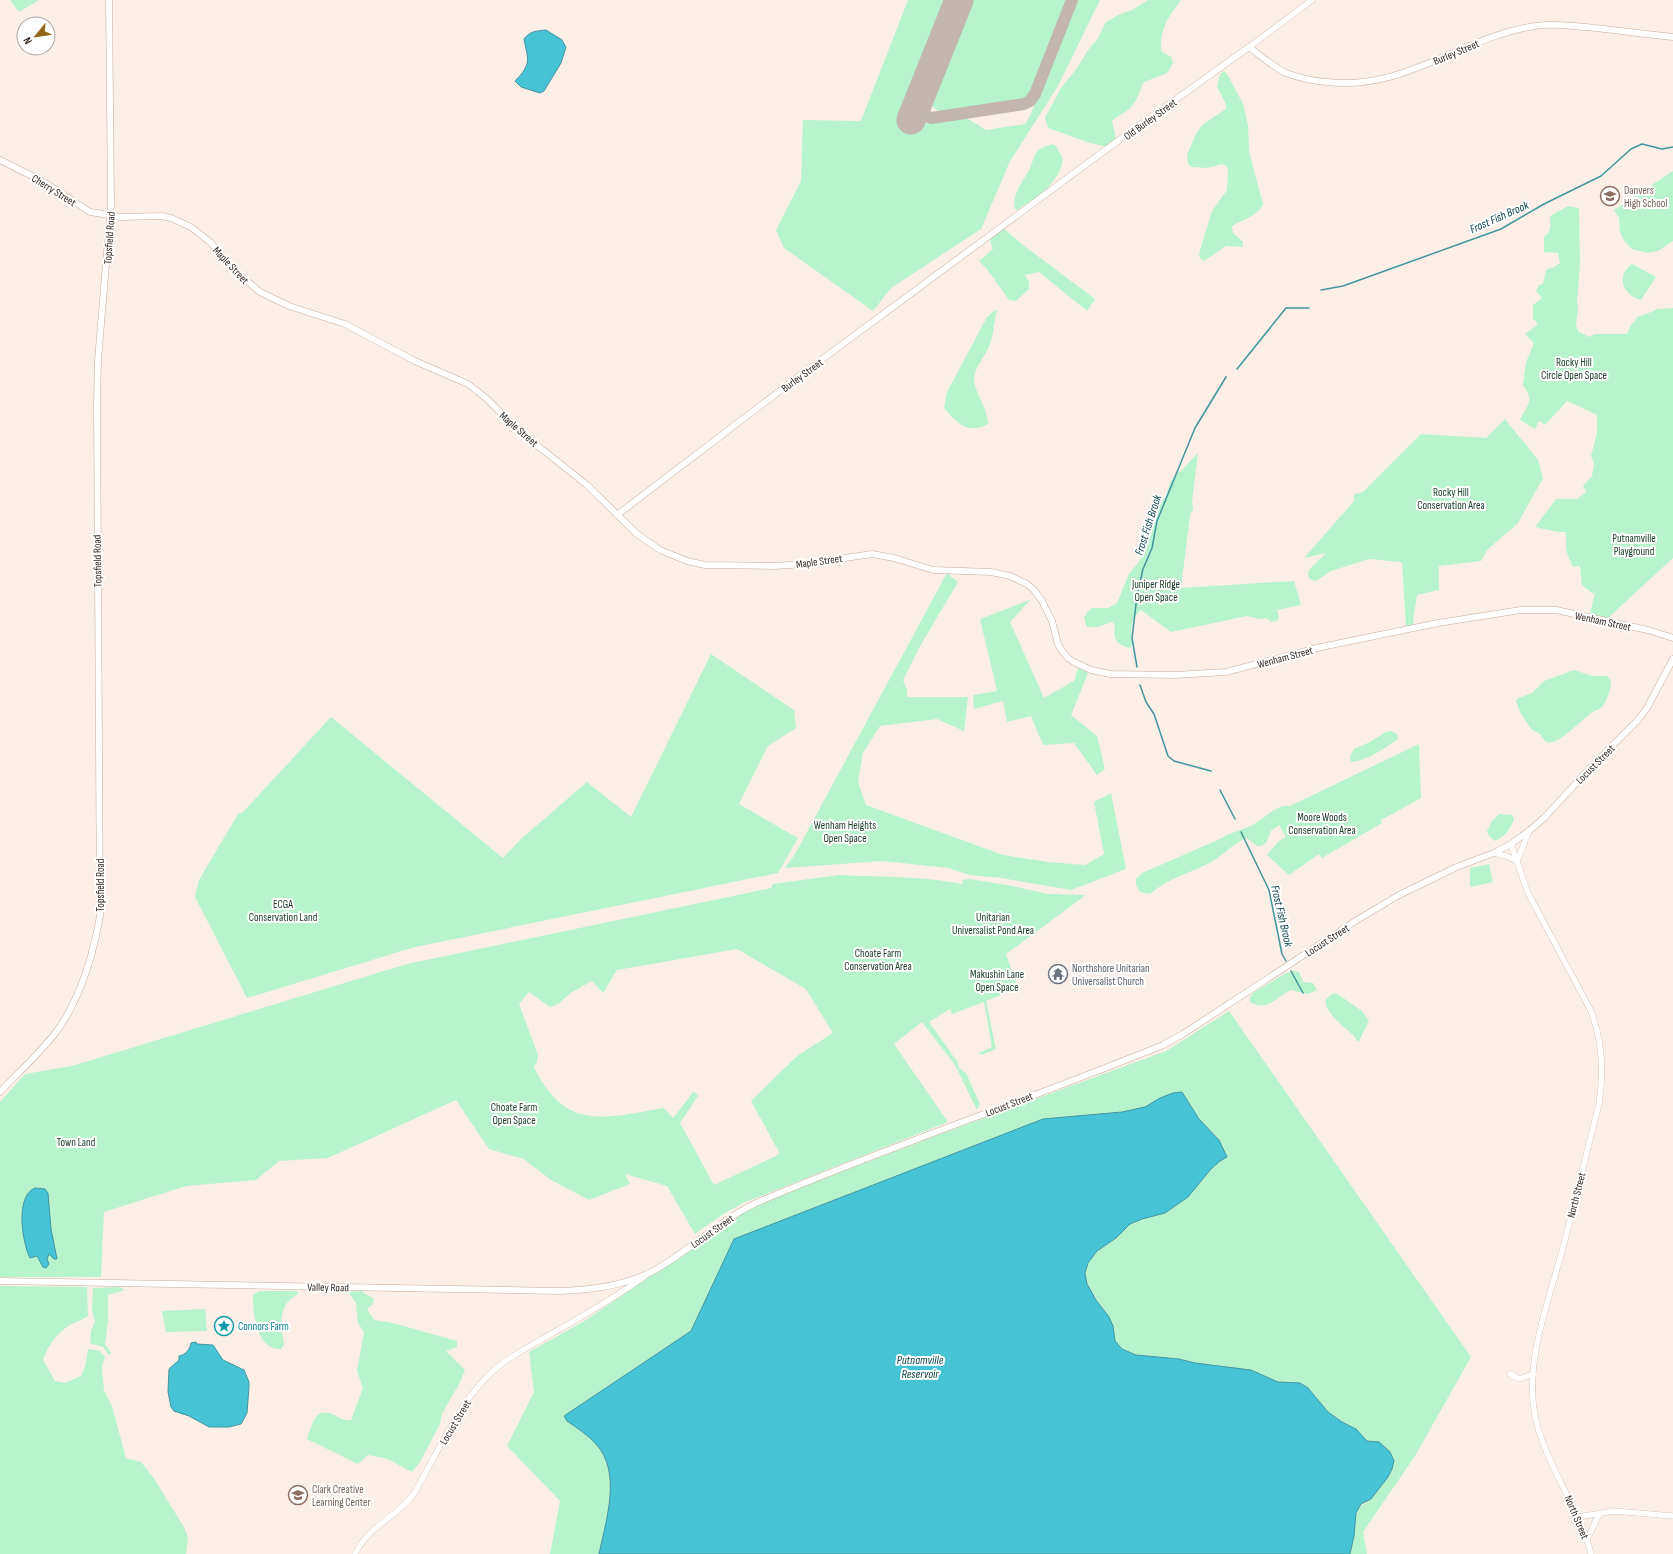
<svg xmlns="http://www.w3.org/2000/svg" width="1673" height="1554" font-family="'Sofia Sans Condensed',sans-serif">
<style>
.green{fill:#b7f4ce;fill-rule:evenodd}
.water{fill:#47c3d6;stroke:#4295a0}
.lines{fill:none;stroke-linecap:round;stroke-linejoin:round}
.stream{stroke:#4295a0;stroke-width:1.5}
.taxiway{stroke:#c2b6ae;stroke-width:12}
.runway{stroke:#c2b6ae;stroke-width:29}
.tertiary-casing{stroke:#c9ad9a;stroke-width:6}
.secondary-casing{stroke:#c9ad9a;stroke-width:7}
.tertiary{stroke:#fff;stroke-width:5.5}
.secondary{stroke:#fff;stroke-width:6}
.labels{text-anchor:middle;stroke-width:4;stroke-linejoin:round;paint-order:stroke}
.street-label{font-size:11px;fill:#352922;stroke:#fff}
.education-label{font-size:11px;fill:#785e54;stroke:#fff;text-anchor:start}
.park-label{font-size:11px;fill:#1b402c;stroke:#fff}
.worship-label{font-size:11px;fill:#5b616d;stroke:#fff;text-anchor:start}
.culture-label{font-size:11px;fill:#0d838f;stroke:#fff;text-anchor:start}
.water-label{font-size:12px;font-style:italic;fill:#043f47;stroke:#fff}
</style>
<rect width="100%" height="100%" fill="#fbefe7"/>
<g class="green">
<path d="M 10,0 L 39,0 L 19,12 Z"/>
<path d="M 908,0 L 949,0 L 902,117 L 922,124 L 965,117 L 986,130 L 1025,124 L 1030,116 L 1076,0 L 1100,0 L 1058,86 L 1010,161 L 981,229 L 891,288 L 873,311 L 784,248 L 776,230 L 801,181 L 803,120 L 861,121 Z"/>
<path d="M 970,0 L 1068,0 L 1028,98 L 1024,100 L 939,112 L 932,106 L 931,99 Z"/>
<path d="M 1148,0 L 1181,0 C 1168,18 1160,28 1161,51 L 1171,57 L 1173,63 L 1168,72 L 1165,74 L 1144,82 C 1139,91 1138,101 1130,108 C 1125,113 1117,116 1112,121 L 1116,138 L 1114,148 L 1109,149 L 1104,146 L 1090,143 L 1048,128 L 1045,118 L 1061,88 L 1077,68 L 1088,50 L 1098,38 L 1106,22 L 1118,15 L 1132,10 Z"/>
<path d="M 1224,71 L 1227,74 L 1243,104 L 1248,125 L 1249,151 L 1263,204 C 1258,216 1242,220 1232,226 L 1233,233 L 1243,242 L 1243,247 L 1226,246 L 1204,261 L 1200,258 L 1199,253 L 1212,211 L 1227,190 L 1228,171 L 1227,167 L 1222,164 L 1207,168 L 1191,167 L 1188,163 L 1187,155 L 1195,136 L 1202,125 L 1226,109 L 1226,104 L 1217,87 L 1220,74 Z"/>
<path d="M 1052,144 L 1056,146 L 1063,159 C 1059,184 1038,197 1017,210 L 1015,209 C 1011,194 1024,181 1030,168 C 1033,162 1034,153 1040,149 C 1043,147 1048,146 1052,144 Z"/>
<path d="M 1673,171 L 1673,241 L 1658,251 L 1647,253 L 1632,249 L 1625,242 L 1620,232 L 1619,218 L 1614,210 Z"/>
<path d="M 1568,206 L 1579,208 L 1580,265 L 1577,301 L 1578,310 L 1576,324 L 1578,331 L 1589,337 L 1595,334 L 1627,334 L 1631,325 L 1635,321 L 1637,317 L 1654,311 L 1657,309 L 1673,308 L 1673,558 L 1608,618 L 1590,614 L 1595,591 L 1593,594 L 1582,585 L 1580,566 L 1573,567 C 1570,560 1566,553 1566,546 C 1566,541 1567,537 1565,532 L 1558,532 L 1535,527 L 1556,499 L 1577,499 L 1586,492 L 1583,486 L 1592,476 L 1594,464 L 1591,456 L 1597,433 L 1597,415 L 1567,401 L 1545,425 L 1539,421 L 1535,429 L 1520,420 C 1529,402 1534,402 1523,385 L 1526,362 L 1533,346 L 1533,342 L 1525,334 L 1537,325 L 1537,322 L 1533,319 L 1533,305 L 1542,298 L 1536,291 L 1539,285 L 1543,284 L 1546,270 L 1554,267 L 1560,263 L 1558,253 L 1544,252 L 1544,237 C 1551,232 1551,224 1550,216 Z"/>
<path d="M 1003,228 L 1023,245 L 1095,299 L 1087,311 L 1039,272 L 1025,275 L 1029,282 L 1029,289 L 1016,301 L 1009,300 L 987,269 L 979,261 L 993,249 L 989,238 Z"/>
<path d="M 1632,264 L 1656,277 L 1641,300 C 1623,295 1615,276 1632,264 Z"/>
<path d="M 997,310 C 994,321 994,333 990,344 C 986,356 974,367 974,380 C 975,394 988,408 988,424 C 968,435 957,423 944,408 L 947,392 L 987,317 L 994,311 Z"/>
<path d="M 1505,419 L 1538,460 L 1543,478 L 1518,523 L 1487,550 L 1481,561 L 1439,566 L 1439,590 L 1417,595 L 1413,621 L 1414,624 L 1406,626 L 1402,563 L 1400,562 L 1369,559 L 1331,571 L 1316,581 L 1309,579 L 1308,573 L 1309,570 L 1326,553 L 1304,558 L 1355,500 L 1353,498 L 1355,494 L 1363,492 L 1421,434 L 1486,438 Z"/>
<path d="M 1198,453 L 1192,502 L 1193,509 L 1190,515 L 1181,588 L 1294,581 L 1301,605 L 1277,610 L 1279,616 L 1278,620 L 1272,622 L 1266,618 L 1261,619 L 1247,616 L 1171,632 L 1141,610 C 1130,618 1130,632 1132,644 L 1131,647 L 1129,648 C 1115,644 1113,638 1115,625 L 1112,622 L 1097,627 L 1087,627 L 1084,618 L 1088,611 L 1092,608 L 1108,608 L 1117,603 L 1129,574 L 1139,562 L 1145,547 L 1150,530 L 1149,520 L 1151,515 L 1166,496 L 1170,482 L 1179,471 L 1180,472 Z"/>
<path d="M 947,573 L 958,582 L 919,648 L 903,680 L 907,690 L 907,697 L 968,697 L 964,731 L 937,719 L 880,726 L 863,753 L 858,782 L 866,805 L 1003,855 L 1047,862 L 1085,865 L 1104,854 L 1094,802 L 1111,793 L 1126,869 L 1071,890 L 1001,878 L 970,875 L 948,868 L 883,861 L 785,868 L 795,854 Z"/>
<path d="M 1030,600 L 1010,622 L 1044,698 L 1074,681 L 1078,668 L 1088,673 L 1071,715 L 1097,736 L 1105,769 L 1097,775 L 1074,743 L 1043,745 L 1031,716 L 1007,722 L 1003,701 L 974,709 L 973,695 L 997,691 L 980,619 Z"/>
<path d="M 711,654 L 794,710 L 796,728 L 768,746 L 739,804 L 798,838 L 778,873 L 415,947 L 247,998 L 195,897 L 199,880 L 238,814 L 243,812 L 331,717 L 503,858 L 522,838 L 587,782 L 631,817 Z"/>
<path d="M 1574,670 L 1593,676 L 1607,676 L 1611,681 C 1611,689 1607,702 1601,708 C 1598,710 1593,711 1590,714 C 1578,723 1564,740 1549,743 L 1545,741 L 1540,734 L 1531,729 L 1520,712 L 1516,701 L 1518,698 L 1532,693 L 1544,681 Z"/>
<path d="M 1391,731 L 1397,734 L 1398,739 C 1384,748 1368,761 1351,762 L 1350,757 L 1354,749 L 1370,742 L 1386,732 Z"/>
<path d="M 1419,744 L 1421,798 L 1381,820 L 1382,823 L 1322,858 L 1319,854 L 1289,875 L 1267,855 L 1279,841 L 1286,837 L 1279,825 L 1271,831 L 1266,843 L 1261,846 L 1257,846 L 1247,838 C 1232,843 1225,855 1211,862 C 1191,873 1168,878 1150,894 L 1140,892 L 1136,885 L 1136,879 L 1142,873 L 1220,839 C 1231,832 1243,830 1254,824 C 1266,818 1276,804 1290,806 Z"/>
<path d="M 1499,814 L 1512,815 L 1514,819 C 1511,828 1505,837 1495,841 L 1489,836 L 1487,831 L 1492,821 Z"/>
<path d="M 1489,864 L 1493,882 L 1470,887 L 1470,868 Z"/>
<path d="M 839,875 C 880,877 922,876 963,884 L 962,880 L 969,879 L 1013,886 L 1048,894 L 1086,895 L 1006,954 L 1018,988 L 986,1001 L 996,1049 L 981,1055 L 979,1053 L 992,1047 L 984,1002 L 952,1014 L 950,1009 L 929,1022 L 957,1061 L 959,1068 L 966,1073 L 980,1104 L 977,1110 L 955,1065 L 922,1022 L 894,1044 L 948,1122 L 743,1203 L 722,1215 L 695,1234 L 667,1186 L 625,1174 L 630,1184 L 589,1200 L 551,1180 L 524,1159 L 489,1149 L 456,1100 L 328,1158 L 279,1161 L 256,1180 L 186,1186 L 104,1212 L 101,1277 L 0,1277 L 0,1102 L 25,1074 L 72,1066 L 407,964 L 771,888 L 773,884 ZM 737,949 L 806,989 L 833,1033 L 797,1056 L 751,1101 L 780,1154 L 714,1185 L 680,1123 L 698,1096 L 694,1091 L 673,1118 L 664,1108 C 605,1118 565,1132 534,1067 L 537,1062 L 538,1055 L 519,1004 L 529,992 L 550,1007 L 558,1004 L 572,992 L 592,981 L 603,993 L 617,970 Z"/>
<path d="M 1294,971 L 1299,972 L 1303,982 L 1313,983 L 1317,990 L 1308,994 L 1291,990 C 1276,997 1268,1012 1250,1002 L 1250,997 L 1253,993 L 1286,973 Z"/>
<path d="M 1336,993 L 1362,1011 L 1369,1021 L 1359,1041 L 1357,1041 L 1354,1036 C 1346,1028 1322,1011 1326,999 L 1332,994 Z"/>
<path d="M 1229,1011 L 1471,1357 L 1415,1456 L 1363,1532 L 1367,1554 L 1350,1554 C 1355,1540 1351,1525 1356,1514 C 1360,1503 1365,1505 1371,1499 C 1376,1493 1391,1475 1392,1468 C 1393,1463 1391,1457 1390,1452 L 1379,1442 L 1367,1441 L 1363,1436 L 1328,1412 L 1313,1394 L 1293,1382 L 1278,1382 L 1251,1370 L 1195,1363 L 1179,1359 L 1136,1355 L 1122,1349 L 1115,1341 L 1113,1326 L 1087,1284 L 1085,1274 L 1088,1263 L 1097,1251 L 1116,1238 L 1130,1224 L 1142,1219 L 1165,1213 L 1188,1197 L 1211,1169 L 1220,1161 L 1219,1139 L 1199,1119 L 1182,1092 L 1160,1098 L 1145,1107 L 1122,1112 L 1043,1119 L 691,1331 L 568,1421 C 577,1428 588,1435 596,1444 C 622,1473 606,1521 599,1554 L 550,1554 L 560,1501 L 507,1446 L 534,1392 L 529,1352 L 586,1320 L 708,1237 L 733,1218 L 762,1202 L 946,1132 L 1166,1051 Z"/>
<path d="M 0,1286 L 87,1287 L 88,1316 C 82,1320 76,1322 70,1325 C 57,1333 48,1345 43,1360 L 55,1381 L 65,1383 L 81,1376 L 85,1367 L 88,1349 L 100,1351 L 105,1357 L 102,1367 L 104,1390 L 112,1406 L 126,1458 L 141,1462 L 153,1477 L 184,1527 L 188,1538 L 186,1554 L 0,1554 Z"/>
<path d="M 119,1287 L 125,1290 L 108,1295 L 108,1321 L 105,1344 L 111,1353 L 109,1355 L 103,1347 L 90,1343 L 91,1331 L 95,1321 L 92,1310 L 93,1288 Z"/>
<path d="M 259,1291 L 297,1291 L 298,1294 C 277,1305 281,1325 284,1345 L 281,1349 C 256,1350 253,1312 253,1295 Z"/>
<path d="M 361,1291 L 374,1299 L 372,1305 L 367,1309 L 374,1320 L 393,1323 L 457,1341 L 457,1347 L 446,1351 L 465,1370 L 459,1384 L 442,1414 L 440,1424 L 420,1462 L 412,1472 L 388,1459 L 368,1455 L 358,1464 L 307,1439 C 313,1423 315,1405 336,1416 C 341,1419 345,1421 351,1420 L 363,1388 L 357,1371 L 364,1332 L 358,1323 L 356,1303 L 348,1292 Z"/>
<path d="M 205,1309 L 207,1331 L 166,1332 L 162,1311 Z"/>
</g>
<g class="water">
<path d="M 546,30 L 562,40 L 566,47 L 561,63 L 544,91 L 540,93 L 521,87 L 515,81 C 532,64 528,60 524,39 C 530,31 536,31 546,30 Z"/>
<path d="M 1182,1092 L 1199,1119 L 1219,1140 L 1227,1157 L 1220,1161 L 1211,1169 L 1188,1197 L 1165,1213 L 1142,1219 L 1130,1224 L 1116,1238 L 1097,1251 L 1088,1263 L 1085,1273 L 1087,1284 L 1096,1300 L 1109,1317 L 1113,1326 L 1115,1341 L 1122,1349 L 1136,1355 L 1179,1359 L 1195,1363 L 1251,1370 L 1278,1382 L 1300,1383 L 1308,1388 L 1328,1412 L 1342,1422 L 1356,1429 L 1367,1441 L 1379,1442 L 1390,1452 L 1394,1461 L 1392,1469 L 1388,1477 L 1371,1499 L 1361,1504 L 1356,1513 L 1354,1536 L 1350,1554 L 599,1554 C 606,1521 622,1472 596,1444 C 588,1435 577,1428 567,1421 L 564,1416 L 691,1331 L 734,1239 L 1043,1119 L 1122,1112 L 1145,1107 L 1160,1098 L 1173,1093 Z"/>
<path d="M 35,1188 L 45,1189 L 48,1193 L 51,1229 L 57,1259 L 54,1259 L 49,1254 L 47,1259 L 49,1264 L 46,1268 L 43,1267 L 37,1256 L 30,1258 C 22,1242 15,1196 35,1188 Z"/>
<path d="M 196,1342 L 197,1344 L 213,1345 L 223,1360 L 244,1370 L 249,1382 L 249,1387 L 247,1413 L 241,1424 L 229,1427 L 209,1427 L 189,1416 L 174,1411 L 171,1407 L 168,1392 L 169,1369 L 179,1360 L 179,1356 C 185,1355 190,1350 191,1343 Z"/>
</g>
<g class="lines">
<g class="stream">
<path d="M 1321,290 L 1343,286 L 1501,229 L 1544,204 L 1601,176 L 1631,149 L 1642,144 L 1662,149 L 1673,147"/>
<path d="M 1237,369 L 1286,308 L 1309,308"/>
<path d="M 1137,667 L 1132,638 L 1137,596 L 1143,569 L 1152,548 L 1157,521 L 1195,428 L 1226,377"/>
<path d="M 1140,685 L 1146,702 L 1154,714 L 1168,756 L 1174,761 L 1211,771"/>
<path d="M 1220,790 L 1235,819"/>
<path d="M 1241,832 L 1269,890 L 1282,954 L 1286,961"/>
<path d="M 1291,971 L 1303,993"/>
</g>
<path class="taxiway" d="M 919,103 L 923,115 L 932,118 L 1024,104 L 1030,101 L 1035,94 L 1072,0"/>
<path class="runway" d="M 911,120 L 959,0"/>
<g class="tertiary-casing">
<g id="tertiary">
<path d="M 1249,47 L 1312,0"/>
<path d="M 1511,844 L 1528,893 L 1590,1009 C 1603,1040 1604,1071 1599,1104 C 1586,1153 1575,1202 1562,1251 C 1548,1303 1523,1366 1536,1420 C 1547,1467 1579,1507 1591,1554"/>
<path d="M 1494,853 L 1506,856 L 1517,861 L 1529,831"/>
<path d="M 1510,1374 L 1519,1379 L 1533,1374"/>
<path d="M 1578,1517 L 1614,1511 L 1673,1516"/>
<path d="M 1587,1540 L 1599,1514"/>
<path d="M 355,1554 C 370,1524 395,1519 413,1495 C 436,1457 456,1407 487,1377 C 501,1362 521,1351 539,1341 C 575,1320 611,1301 645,1276"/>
</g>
</g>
<g class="secondary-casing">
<g id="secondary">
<path d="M 0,160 L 44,182 L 90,212 L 121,217 L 161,216 L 171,218 L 191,227 L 210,242 L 233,269 L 260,292 L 289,306 L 345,324 L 415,361 L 468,384 L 486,398 L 519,431 L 587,485 L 637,534 L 660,550 L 687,561 L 705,565 L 775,566 L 804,564 L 872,554 L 894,558 L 933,570 L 991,572 L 1010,576 L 1027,584 L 1034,590 L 1042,601 L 1052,621 L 1058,644 L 1062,651 L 1068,658 L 1074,662 L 1091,670 L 1110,674 L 1175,675 L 1226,672 L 1321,647 L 1438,623 L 1521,610 L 1556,610 L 1648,630 L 1673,638"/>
<path d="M 617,515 L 794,380 L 1104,151 L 1249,47 C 1261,56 1272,66 1286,73 C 1299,78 1314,81 1327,82 C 1406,91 1461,37 1535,26 C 1552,23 1569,26 1586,27 C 1615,30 1644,34 1673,37"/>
<path d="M 0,1092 C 19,1072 40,1053 57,1031 C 81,997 93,956 100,916 L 97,403 L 98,360 L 111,204 L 109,0"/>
<path d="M 0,1281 L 560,1291 C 591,1290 625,1286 653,1271 C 692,1250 722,1217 763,1200 C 895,1144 1031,1099 1163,1045 L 1183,1034 L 1357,920 L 1399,895 L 1459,866 L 1494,853 L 1511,844 L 1529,831 L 1544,818 L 1591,767 L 1638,720 L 1647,708 L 1673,659"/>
</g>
</g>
<use href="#tertiary" class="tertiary"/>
<use href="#secondary" class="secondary"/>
</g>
<defs>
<g id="school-ring" transform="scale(1)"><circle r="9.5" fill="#fff" stroke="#8d6e63" stroke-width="1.5"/><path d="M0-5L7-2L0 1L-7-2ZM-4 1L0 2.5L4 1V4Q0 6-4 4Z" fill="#8d6e63"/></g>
<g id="temple-ring" transform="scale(1)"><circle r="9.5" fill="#fff" stroke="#6b7280" stroke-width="1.5"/><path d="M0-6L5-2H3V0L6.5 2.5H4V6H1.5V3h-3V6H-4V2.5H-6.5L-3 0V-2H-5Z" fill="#6b7280"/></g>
<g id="sight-ring" transform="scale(1)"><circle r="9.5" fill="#fff" stroke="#0f9aa8" stroke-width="1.5"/><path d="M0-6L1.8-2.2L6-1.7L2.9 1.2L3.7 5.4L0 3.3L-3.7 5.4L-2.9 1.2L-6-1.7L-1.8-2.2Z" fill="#0f9aa8"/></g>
</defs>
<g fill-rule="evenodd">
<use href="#school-ring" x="1610" y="196"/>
<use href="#temple-ring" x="1058" y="974"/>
<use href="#sight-ring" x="224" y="1326"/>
<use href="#school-ring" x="298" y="1495"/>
</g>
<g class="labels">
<g class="street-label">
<text transform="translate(1456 52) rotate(-23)" y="4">Burley Street</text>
<text transform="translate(1150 119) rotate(-36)" y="4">Old Burley Street</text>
<text transform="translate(54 190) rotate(32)" y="4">Cherry Street</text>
<text transform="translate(109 238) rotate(-86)" y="4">Topsfield Road</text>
<text transform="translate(231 265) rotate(47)" y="4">Maple Street</text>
<text transform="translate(802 375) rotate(-36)" y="4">Burley Street</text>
<text transform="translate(519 429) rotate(41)" y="4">Maple Street</text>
<text transform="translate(97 561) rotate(-91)" y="4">Topsfield Road</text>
<text transform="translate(819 561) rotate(-8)" y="4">Maple Street</text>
<text transform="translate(1603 621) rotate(12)" y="4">Wenham Street</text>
<text transform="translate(1285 657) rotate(-15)" y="4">Wenham Street</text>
<text transform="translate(1595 764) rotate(-45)" y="4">Locust Street</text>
<text transform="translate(100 885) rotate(-90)" y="4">Topsfield Road</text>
<text transform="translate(1327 940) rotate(-33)" y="4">Locust Street</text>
<text transform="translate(1009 1104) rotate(-21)" y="4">Locust Street</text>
<text transform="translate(1576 1195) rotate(-76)" y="4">North Street</text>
<text transform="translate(712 1231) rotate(-35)" y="4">Locust Street</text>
<text transform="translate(328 1287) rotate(1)" y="4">Valley Road</text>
<text transform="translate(455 1422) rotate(-59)" y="4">Locust Street</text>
<text transform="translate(1577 1517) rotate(67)" y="4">North Street</text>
</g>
<g class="education-label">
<text x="1624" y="194">Danvers<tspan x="1624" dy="13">High School</tspan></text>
<text x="312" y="1493">Clark Creative<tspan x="312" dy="13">Learning Center</tspan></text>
</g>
<g class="park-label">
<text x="1574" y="366">Rocky Hill<tspan x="1574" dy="13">Circle Open Space</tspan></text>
<text x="1451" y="496">Rocky Hill<tspan x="1451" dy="13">Conservation Area</tspan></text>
<text x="1634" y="542">Putnamville<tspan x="1634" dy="13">Playground</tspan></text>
<text x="1156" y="588">Juniper Ridge<tspan x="1156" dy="13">Open Space</tspan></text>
<text x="1322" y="821">Moore Woods<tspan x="1322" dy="13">Conservation Area</tspan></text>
<text x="845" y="829">Wenham Heights<tspan x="845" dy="13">Open Space</tspan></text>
<text x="283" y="908">ECGA<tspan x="283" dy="13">Conservation Land</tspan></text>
<text x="993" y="921">Unitarian<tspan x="993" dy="13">Universalist Pond Area</tspan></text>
<text x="878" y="957">Choate Farm<tspan x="878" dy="13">Conservation Area</tspan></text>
<text x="997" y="978">Makushin Lane<tspan x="997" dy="13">Open Space</tspan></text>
<text x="514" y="1111">Choate Farm<tspan x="514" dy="13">Open Space</tspan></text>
<text x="76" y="1146">Town Land</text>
</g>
<g class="worship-label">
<text x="1072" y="972">Northshore Unitarian<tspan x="1072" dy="13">Universalist Church</tspan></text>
</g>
<g class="culture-label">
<text x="238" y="1330">Connors Farm</text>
</g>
<g class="water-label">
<text transform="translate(1499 217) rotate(-24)" y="4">Frost Fish Brook</text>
<text transform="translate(1148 525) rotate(-72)" y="4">Frost Fish Brook</text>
<text transform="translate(1282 916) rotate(77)" y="4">Frost Fish Brook</text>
<text x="920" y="1364">Putnamville<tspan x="920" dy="14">Reservoir</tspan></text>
</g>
</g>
<g transform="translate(36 36) rotate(241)"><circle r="19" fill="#ffffff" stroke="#aea9a7"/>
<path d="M0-3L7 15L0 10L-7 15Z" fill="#936512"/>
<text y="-6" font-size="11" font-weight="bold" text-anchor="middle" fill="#352922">N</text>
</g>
</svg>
